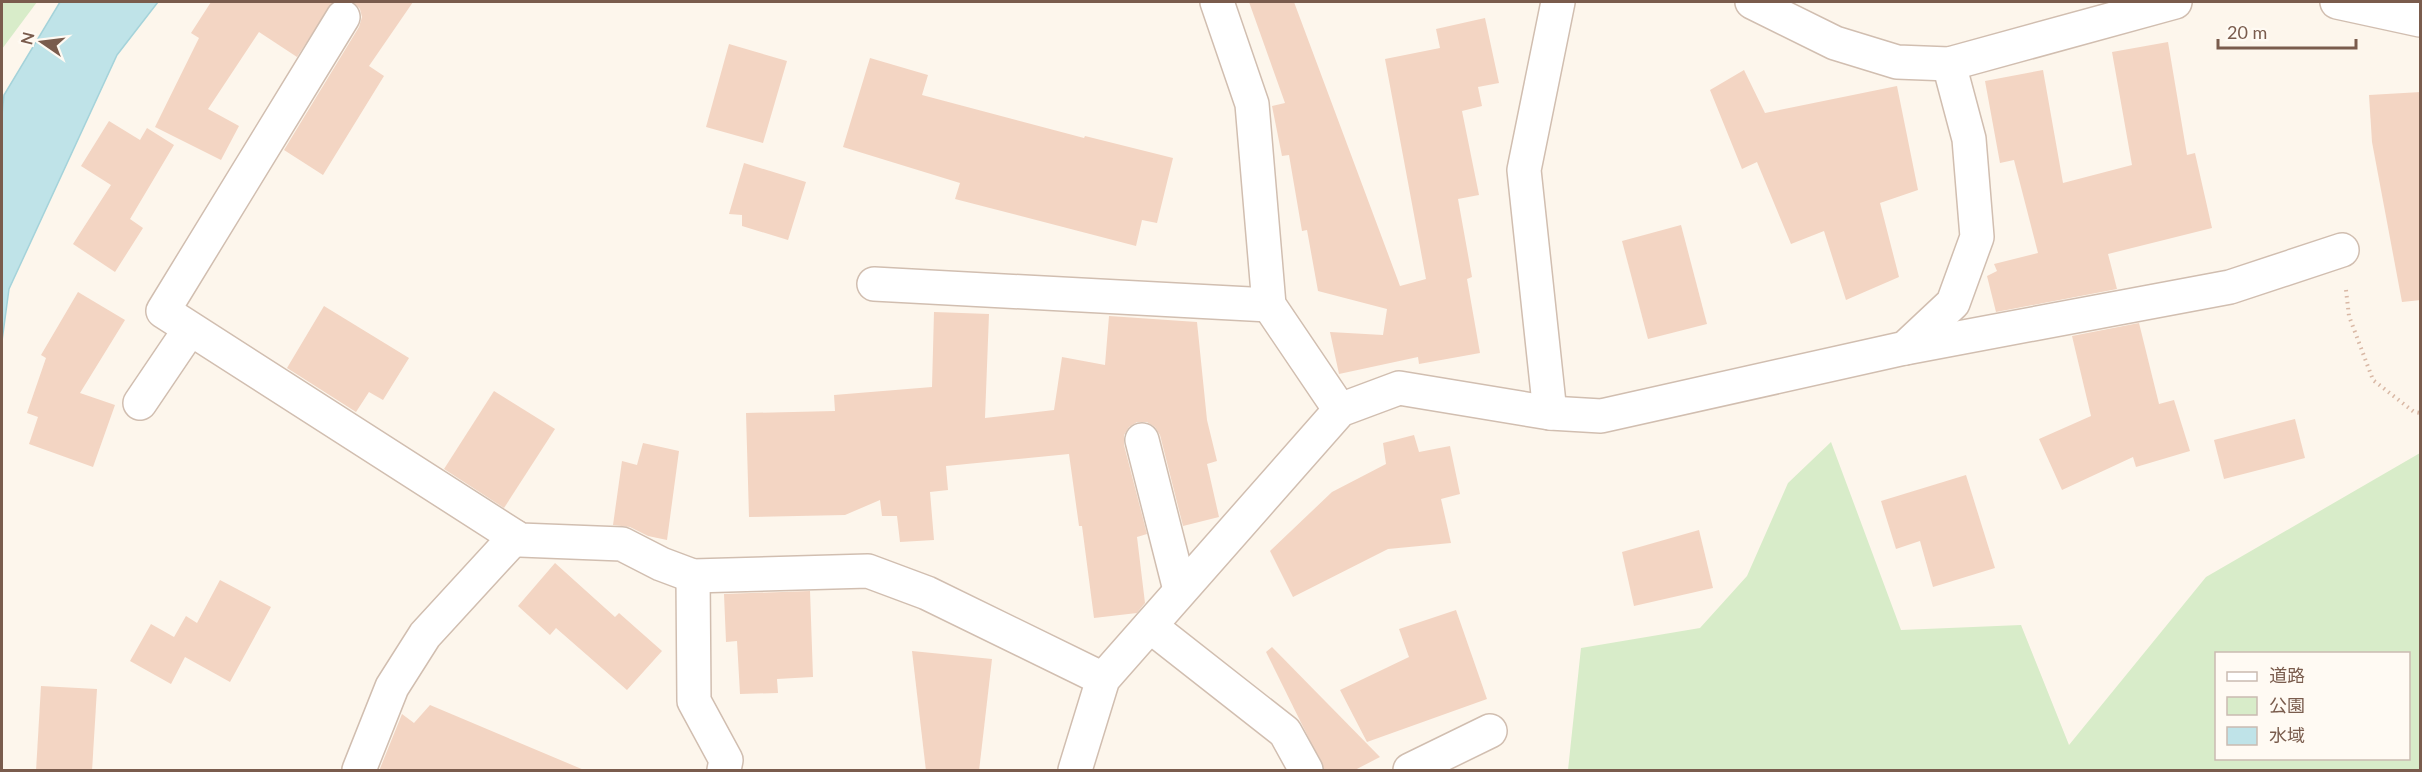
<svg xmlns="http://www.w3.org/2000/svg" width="2422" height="772" font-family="Lato,'Noto Sans JP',sans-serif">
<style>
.green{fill:#d8ecc9;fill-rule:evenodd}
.water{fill:#bfe3e8;stroke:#a5d3da;stroke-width:1.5}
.building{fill:#f3d5c3}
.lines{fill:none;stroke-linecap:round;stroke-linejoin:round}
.minor-casing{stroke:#d1beb0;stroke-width:36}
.path{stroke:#d9b8a5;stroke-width:4;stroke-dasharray:1.5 4.5;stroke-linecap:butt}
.minor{stroke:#fff;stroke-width:33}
</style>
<rect width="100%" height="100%" fill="#fdf6ec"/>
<g class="green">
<path d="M 2,2 L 37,2 L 2,49 Z"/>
<path d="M 1831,442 L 1901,630 L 2021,625 L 2069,745 L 2206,577 L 2420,453 L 2420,770 L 1568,770 L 1581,648 L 1700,628 L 1747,576 L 1788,483 ZM 2216,654 L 2408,654 L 2408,758 L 2216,758 Z"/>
</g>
<path class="water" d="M 60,2 L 158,2 L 117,55 L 9,289 L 2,341 L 2,115 L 4,95 Z"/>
<g class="building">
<path d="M 211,2 L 333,2 L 297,57 L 259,32 L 208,109 L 239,126 L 221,160 L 155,127 L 199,38 L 191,33 Z"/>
<path d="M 353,2 L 413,2 L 369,66 L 384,76 L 323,175 L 284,150 L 359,27 L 362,17 L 360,9 Z"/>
<path d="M 1249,2 L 1294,2 L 1400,286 L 1426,279 L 1385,59 L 1440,48 L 1436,29 L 1485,18 L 1499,83 L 1478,87 L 1482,106 L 1462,111 L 1479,195 L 1458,199 L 1472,277 L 1467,279 L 1480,353 L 1419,364 L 1418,357 L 1339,374 L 1330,332 L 1383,335 L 1387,309 L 1318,291 L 1307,230 L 1302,231 L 1289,155 L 1282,156 L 1272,106 L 1285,103 Z"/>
<path d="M 2168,42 L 2187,155 L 2195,153 L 2212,228 L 2108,254 L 2117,289 L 1996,312 L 1987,276 L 1997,271 L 1994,264 L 2038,253 L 2014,160 L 2000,163 L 1985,81 L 2043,70 L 2063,183 L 2132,165 L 2112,52 Z"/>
<path d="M 729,44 L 787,61 L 763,143 L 706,127 Z"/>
<path d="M 870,58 L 928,75 L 922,95 L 1084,138 L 1085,136 L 1173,158 L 1157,223 L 1142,220 L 1136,246 L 955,199 L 960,183 L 843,147 Z"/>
<path d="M 1744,70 L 1765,113 L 1897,86 L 1918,190 L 1880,203 L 1899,277 L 1846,300 L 1824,231 L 1791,244 L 1757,162 L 1742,169 L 1710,90 Z"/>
<path d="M 2421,92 L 2421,300 L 2402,302 L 2372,142 L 2369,95 Z"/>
<path d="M 109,121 L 140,140 L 147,128 L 174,145 L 130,219 L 143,228 L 115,272 L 73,244 L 111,185 L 81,166 Z"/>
<path d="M 744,163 L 806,182 L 788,240 L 742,226 L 742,215 L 729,214 Z"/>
<path d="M 1681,225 L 1707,324 L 1648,339 L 1622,241 Z"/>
<path d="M 78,292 L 125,320 L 80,393 L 115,405 L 93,467 L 29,444 L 38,417 L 27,413 L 46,358 L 41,355 Z"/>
<path d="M 324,306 L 409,358 L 383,400 L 369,392 L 356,412 L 287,368 Z"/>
<path d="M 934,312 L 989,314 L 985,418 L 1054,410 L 1062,357 L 1105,365 L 1109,316 L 1197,322 L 1207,420 L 1217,461 L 1207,464 L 1219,517 L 1183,526 L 1160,435 L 1155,427 L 1147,422 L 1137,422 L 1129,427 L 1124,435 L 1124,445 L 1147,534 L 1137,537 L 1145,603 L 1137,613 L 1094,618 L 1082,526 L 1079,526 L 1069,454 L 946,466 L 948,490 L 930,492 L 934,540 L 900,542 L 897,516 L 882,516 L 880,500 L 845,515 L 749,517 L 746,413 L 835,411 L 834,395 L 932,387 Z"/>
<path d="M 2139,323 L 2159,404 L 2174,400 L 2190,451 L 2136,467 L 2133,457 L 2062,490 L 2039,439 L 2091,416 L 2072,336 Z"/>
<path d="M 494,391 L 555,429 L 504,508 L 444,469 Z"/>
<path d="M 2295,419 L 2305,458 L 2224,479 L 2214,440 Z"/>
<path d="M 1414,435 L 1419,452 L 1450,446 L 1460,494 L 1441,499 L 1451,543 L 1388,549 L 1293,597 L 1270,551 L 1332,492 L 1386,464 L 1383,443 Z"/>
<path d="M 643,443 L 679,451 L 667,540 L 648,536 L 630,527 L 613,525 L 622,461 L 637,465 Z"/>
<path d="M 1966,475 L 1995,568 L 1933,587 L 1920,541 L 1896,549 L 1881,501 Z"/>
<path d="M 1699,530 L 1713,588 L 1634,606 L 1622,552 Z"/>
<path d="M 555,563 L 615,617 L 619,613 L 662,651 L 627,690 L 556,628 L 550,635 L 518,606 Z"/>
<path d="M 220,580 L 271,607 L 230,682 L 185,657 L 171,684 L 130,661 L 151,624 L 174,637 L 186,616 L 197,623 Z"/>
<path d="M 810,591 L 813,677 L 777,679 L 778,693 L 740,694 L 737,641 L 726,642 L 724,594 Z"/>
<path d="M 1456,610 L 1487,699 L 1367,742 L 1340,690 L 1409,657 L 1399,629 Z"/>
<path d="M 1272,647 L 1380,757 L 1353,771 L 1325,771 L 1266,652 Z"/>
<path d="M 912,651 L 992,659 L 979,771 L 926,771 Z"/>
<path d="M 41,686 L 97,689 L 92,771 L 36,771 Z"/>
<path d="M 430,705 L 584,770 L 584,771 L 379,771 L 402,714 L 414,723 Z"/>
</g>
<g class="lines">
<g class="minor-casing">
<g id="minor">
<path d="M 1217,2 L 1252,104 L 1269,305 L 1340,410"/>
<path d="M 1752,2 L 1835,43 L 1897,62 L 1949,64 L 2175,2"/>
<path d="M 2337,2 L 2420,20"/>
<path d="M 343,17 L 163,311 L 520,540 L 622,544 L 661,564 L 693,576 L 868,571 L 927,593 L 1103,679"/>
<path d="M 874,284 L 1269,305"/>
<path d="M 1905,348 L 2230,287 L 2342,250"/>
<path d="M 140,403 L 190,329"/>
<path d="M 1550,413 L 1524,170 L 1558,2"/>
<path d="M 1142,440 L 1180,590"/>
<path d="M 693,576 L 694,701 L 726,760 L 724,770"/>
<path d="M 1150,626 L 1285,732 L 1306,770"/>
<path d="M 359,770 L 392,687 L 425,635 L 515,537"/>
<path d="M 1075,770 L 1103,679 L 1340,410 L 1399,388 L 1550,413 L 1601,416 L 1905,348 L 1953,303 L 1977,237 L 1969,139 L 1949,64"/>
<path d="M 1410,770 L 1490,731"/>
</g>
</g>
<path class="path" d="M 2346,290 L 2349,316 L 2373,380 L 2414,412 L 2420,413"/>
<use href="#minor" class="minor"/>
</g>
<rect width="2422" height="772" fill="none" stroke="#7a5c4d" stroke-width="6"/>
<rect x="2215" y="652" width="195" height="108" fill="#fffaf3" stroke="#cabbb1" stroke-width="1.5"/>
<rect x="2227" y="672" width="30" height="9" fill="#ffffff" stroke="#cabbb1" stroke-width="1.5"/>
<text x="2269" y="682" font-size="18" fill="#7a5c4d">道路</text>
<rect x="2227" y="697" width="30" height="18" fill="#d8ecc9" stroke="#cabbb1" stroke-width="1.5"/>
<text x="2269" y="712" font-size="18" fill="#7a5c4d">公園</text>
<rect x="2227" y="727" width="30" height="18" fill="#bfe3e8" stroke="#cabbb1" stroke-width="1.5"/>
<text x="2269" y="742" font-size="18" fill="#7a5c4d">水域</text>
<g transform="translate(42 42) rotate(284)" stroke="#fffaf3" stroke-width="4.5" paint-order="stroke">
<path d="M0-4.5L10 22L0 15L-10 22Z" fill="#7a5c4d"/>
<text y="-9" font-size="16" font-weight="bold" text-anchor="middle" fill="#7a5c4d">N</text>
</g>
<path d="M2218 39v9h138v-9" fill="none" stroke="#7a5c4d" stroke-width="3"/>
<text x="2227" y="39" font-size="18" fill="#7a5c4d" stroke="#fffaf3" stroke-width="4.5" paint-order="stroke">20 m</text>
</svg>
